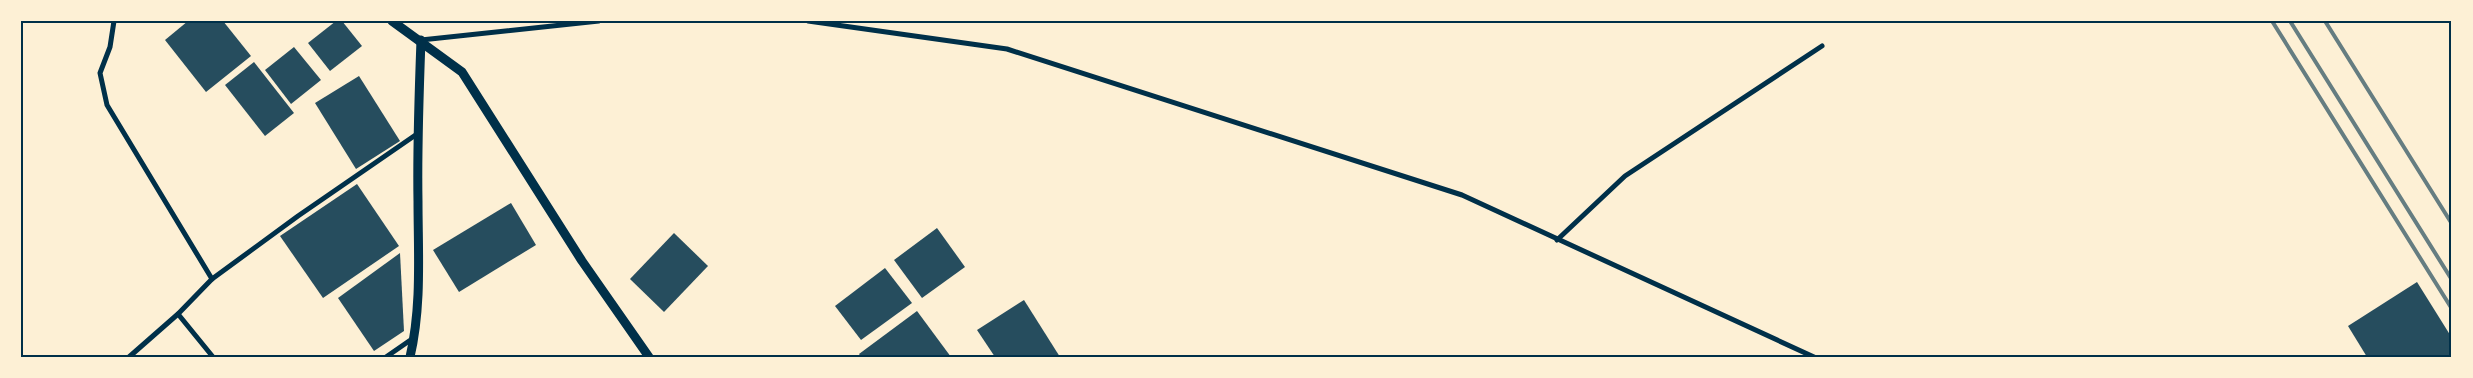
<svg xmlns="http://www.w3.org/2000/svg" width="2473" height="378" font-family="'Sofia Sans Condensed',sans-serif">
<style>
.building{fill:#264d5e}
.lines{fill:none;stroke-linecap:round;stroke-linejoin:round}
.minor{stroke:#003049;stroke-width:5}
.tertiary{stroke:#003049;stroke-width:9}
.rail{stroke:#657d81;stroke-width:4}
.neatline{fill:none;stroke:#003049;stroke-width:2}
</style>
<rect width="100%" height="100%" fill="#fdf0d5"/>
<g class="building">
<path d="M 188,21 L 223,21 L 251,56 L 206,92 L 165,40 Z"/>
<path d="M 336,21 L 342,21 L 362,46 L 330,71 L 308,43 Z"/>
<path d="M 294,47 L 321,80 L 291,104 L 265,70 Z"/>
<path d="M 254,62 L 294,113 L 265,136 L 225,85 Z"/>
<path d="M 359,76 L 400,141 L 356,169 L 315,103 Z"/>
<path d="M 357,184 L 399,246 L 323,298 L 280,236 Z"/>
<path d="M 511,203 L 536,245 L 459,292 L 433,250 Z"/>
<path d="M 937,228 L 965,267 L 922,298 L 894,260 Z"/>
<path d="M 674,233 L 708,266 L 664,312 L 630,279 Z"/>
<path d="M 400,253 L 404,331 L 374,351 L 338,298 Z"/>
<path d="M 885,268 L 912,303 L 861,340 L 835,306 Z"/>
<path d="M 2417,282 L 2452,338 L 2452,357 L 2367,357 L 2348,326 Z"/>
<path d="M 1024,300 L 1060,357 L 995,357 L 977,330 Z"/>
<path d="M 917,311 L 951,357 L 861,357 L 859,354 Z"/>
</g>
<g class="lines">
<g class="minor">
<path d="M 114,21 L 110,47 L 100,73 L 107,105 L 212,279"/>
<path d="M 808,21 L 1007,49 L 1462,195 L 1814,357"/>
<path d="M 421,40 L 599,21"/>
<path d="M 1557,240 L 1625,176 L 1822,46"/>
<path d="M 178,314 L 213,357"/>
<path d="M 129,357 L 178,314 L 212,279 L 298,216 L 417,134"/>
<path d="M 386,357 L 412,339"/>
</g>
<g class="tertiary">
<path d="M 392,21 L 462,72 L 582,261 L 649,357"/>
<path d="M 410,357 C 422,306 418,252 418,201 C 417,147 419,94 421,40"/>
</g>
<g class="rail">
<path d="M 2272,21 L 2452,309"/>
<path d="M 2290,21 L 2452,280"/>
<path d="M 2325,21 L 2452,224"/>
</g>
</g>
<rect width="2473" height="378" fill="none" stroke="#fdf0d5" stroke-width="45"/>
<rect x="22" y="22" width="2428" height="334" class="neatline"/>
</svg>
